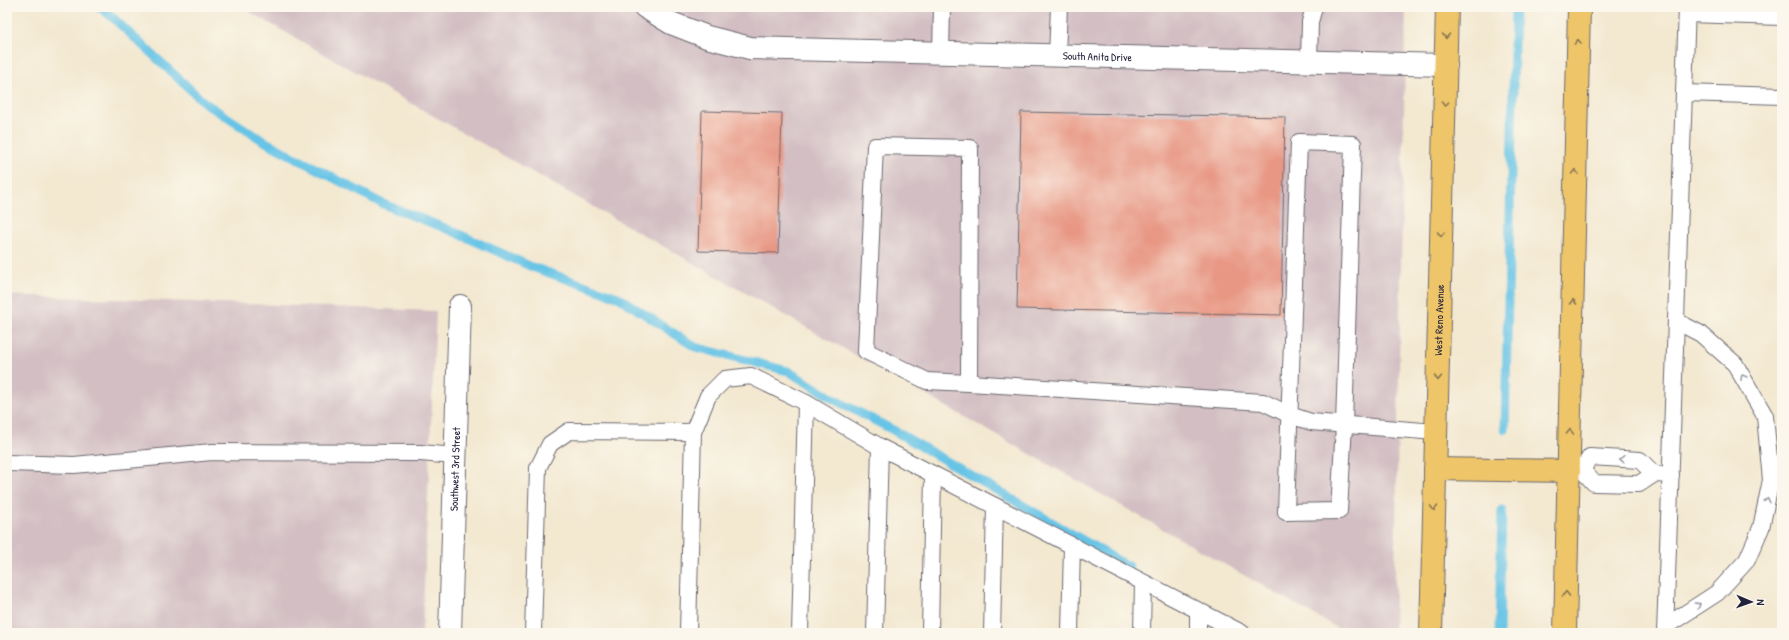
<svg xmlns="http://www.w3.org/2000/svg" width="1789" height="640" font-family="'Patrick Hand',sans-serif">
<style>
.industrial{fill:#d2bec3}
.lines{fill:none;stroke-linecap:round;stroke-linejoin:round}
.stream{stroke:#68c4e6;stroke-width:9}
.building{fill:#e89784}
.service-casing{stroke:#6b676f;stroke-width:18}
.minor-casing{stroke:#6b676f;stroke-width:24}
.primary-casing{stroke:#6b676f;stroke-width:24}
.service{stroke:#fff;stroke-width:16}
.minor{stroke:#fff;stroke-width:22}
.primary{stroke:#eec569;stroke-width:22}
.oneway{stroke:#887452}
.oneway2{stroke:#9c9ca7}
.labels{text-anchor:middle;stroke-width:3.5;stroke-linejoin:round;paint-order:stroke}
.street-label{font-size:11px;fill:#22223b;stroke:#fbf7ec}
</style>
<rect width="100%" height="100%" fill="#fbf7ec"/>
<filter id="ink" filterUnits="userSpaceOnUse"><feTurbulence type="fractalNoise" baseFrequency=".025" numOctaves="2"/><feDisplacementMap in="SourceGraphic" scale="8" xChannelSelector="R" yChannelSelector="G"/><feConvolveMatrix kernelMatrix="1 2 1 2 8 2 1 2 1" color-interpolation-filters="sRGB"/></filter>
<filter id="wash" filterUnits="userSpaceOnUse"><feTurbulence type="fractalNoise" baseFrequency=".012" numOctaves="4" result="noise"/><feDisplacementMap in="SourceGraphic" scale="16" xChannelSelector="R" yChannelSelector="G"/><feGaussianBlur stdDeviation="0.9" result="paint"/><feColorMatrix in="noise" values="0 0 0 0 0 0 0 0 0 0 0 0 0 0 0 0 0 1.4 0 .05"/><feComposite in="paint" operator="in"/></filter>
<g filter="url(#wash)">
<rect width="100%" height="100%" fill="#f3e8d0"/>
<g class="industrial">
<path d="M 241,7 L 1406,7 L 1394,633 L 1346,633 Z"/>
<path d="M 7,295 L 436,311 L 422,633 L 7,633 Z"/>
</g>
<g class="lines">
<g class="stream">
<path d="M 99,7 L 111,16 L 205,103 L 262,140 L 383,204 L 450,230 L 532,267 L 618,297 L 695,347 L 788,371 L 837,401 L 893,430 L 1129,567"/>
<path d="M 1505,429 L 1515,7"/>
<path d="M 1499,633 L 1502,510"/>
</g>
</g>
<g id="blocks">
<g class="building">
<path d="M 702,111 L 782,113 L 778,253 L 698,251 Z"/>
<path d="M 1021,112 L 1285,117 L 1281,315 L 1017,309 Z"/>
</g>
</g>
</g>
<g filter="url(#ink)">
<use href="#blocks" fill-opacity="0" stroke="#6b676f" stroke-width="1"/>
<g class="lines">
<g class="service-casing">
<g id="service">
<path d="M 1687,14 L 1782,17"/>
<path d="M 941,53 L 942,7"/>
<path d="M 1057,56 L 1059,7"/>
<path d="M 1309,62 L 1310,22 L 1314,7"/>
<path d="M 1684,93 L 1782,96"/>
<path d="M 1299,142 L 1353,144 L 1344,425 L 1339,511 L 1286,512 Z"/>
<path d="M 969,383 L 970,148 L 875,146 L 866,351 L 927,381 L 969,383 L 1263,402 L 1290,415 L 1311,422 L 1436,432"/>
<path d="M 7,463 L 74,465 L 212,452 L 420,453 L 456,456"/>
<path d="M 1582,470 L 1594,483 L 1639,484 L 1654,474 L 1671,475"/>
<path d="M 1582,470 L 1590,457 L 1640,460 L 1654,474"/>
<path d="M 1666,626 L 1717,593 L 1747,560 L 1761,528 L 1771,480 L 1765,416 L 1735,364 L 1701,334 L 1676,321"/>
<path d="M 533,633 L 538,468 L 550,444 L 569,431 L 693,432 L 708,396 L 725,379 L 751,376 L 806,403 L 880,447 L 1242,633"/>
<path d="M 688,633 L 693,432"/>
<path d="M 800,633 L 806,403"/>
<path d="M 875,633 L 880,447"/>
<path d="M 930,633 L 933,474"/>
<path d="M 992,633 L 995,506"/>
<path d="M 1070,633 L 1072,545"/>
<path d="M 1142,633 L 1143,583"/>
<path d="M 1198,633 L 1198,611"/>
<path d="M 1665,633 L 1687,7"/>
</g>
</g>
<g class="minor-casing">
<g id="minor">
<path id="s1" d="M 645,7 L 671,23 L 707,37 L 750,48 L 1446,65"/>
<path id="s2" d="M 450,633 L 460,306"/>
</g>
</g>
<g class="primary-casing">
<g id="primary">
<path d="M 1435,469 L 1569,471"/>
<path id="s3" d="M 1431,633 L 1447,7"/>
<path d="M 1565,633 L 1579,7"/>
</g>
</g>
<use href="#service" class="service"/>
<use href="#minor" class="minor"/>
<use href="#primary" class="primary"/>
</g>
<defs><path id="oneway-chevron" d="M-2-3.5L2.5 0L-2 3.5" fill="none" stroke-width="1.6" stroke-linecap="round" stroke-linejoin="round"/></defs>
<g class="oneway">
<use href="#oneway-chevron" transform="translate(1446 36) rotate(91)"/>
<use href="#oneway-chevron" transform="translate(1578 42) rotate(-89)"/>
<use href="#oneway-chevron" transform="translate(1445 104) rotate(91)"/>
<use href="#oneway-chevron" transform="translate(1575 172) rotate(-89)"/>
<use href="#oneway-chevron" transform="translate(1441 234) rotate(91)"/>
<use href="#oneway-chevron" transform="translate(1573 302) rotate(-89)"/>
<use href="#oneway-chevron" transform="translate(1438 378) rotate(91)"/>
<use href="#oneway-chevron" transform="translate(1570 432) rotate(-89)"/>
<use href="#oneway-chevron" transform="translate(1434 508) rotate(91)"/>
<use href="#oneway-chevron" transform="translate(1566 594) rotate(-89)"/>
</g>
<g class="oneway2">
<use href="#oneway-chevron" transform="translate(1743 377) rotate(-120)"/>
<use href="#oneway-chevron" transform="translate(1622 459) rotate(-177)"/>
<use href="#oneway-chevron" transform="translate(1767 500) rotate(-77)"/>
<use href="#oneway-chevron" transform="translate(1698 605) rotate(-33)"/>
</g>
</g>
<g class="labels">
<g class="street-label">
<text dy="4" stroke="none"><textPath href="#s1" startOffset="461">South Anita Drive</textPath></text>
<text dy="4" stroke="none"><textPath href="#s3" startOffset="313">West Reno Avenue</textPath></text>
<text dy="4" stroke="none"><textPath href="#s2" startOffset="164">Southwest 3rd Street</textPath></text>
</g>
</g>
<rect width="1789" height="640" fill="none" stroke="#fbf7ec" stroke-width="24"/>
<g transform="translate(1751 602) rotate(92)" stroke="#fbf7ec" stroke-width="3" paint-order="stroke">
<path d="M0-3L7 15L0 10L-7 15Z" fill="#22223b"/>
<text y="-6" font-size="11" font-weight="bold" text-anchor="middle" fill="#22223b">N</text>
</g>
</svg>
